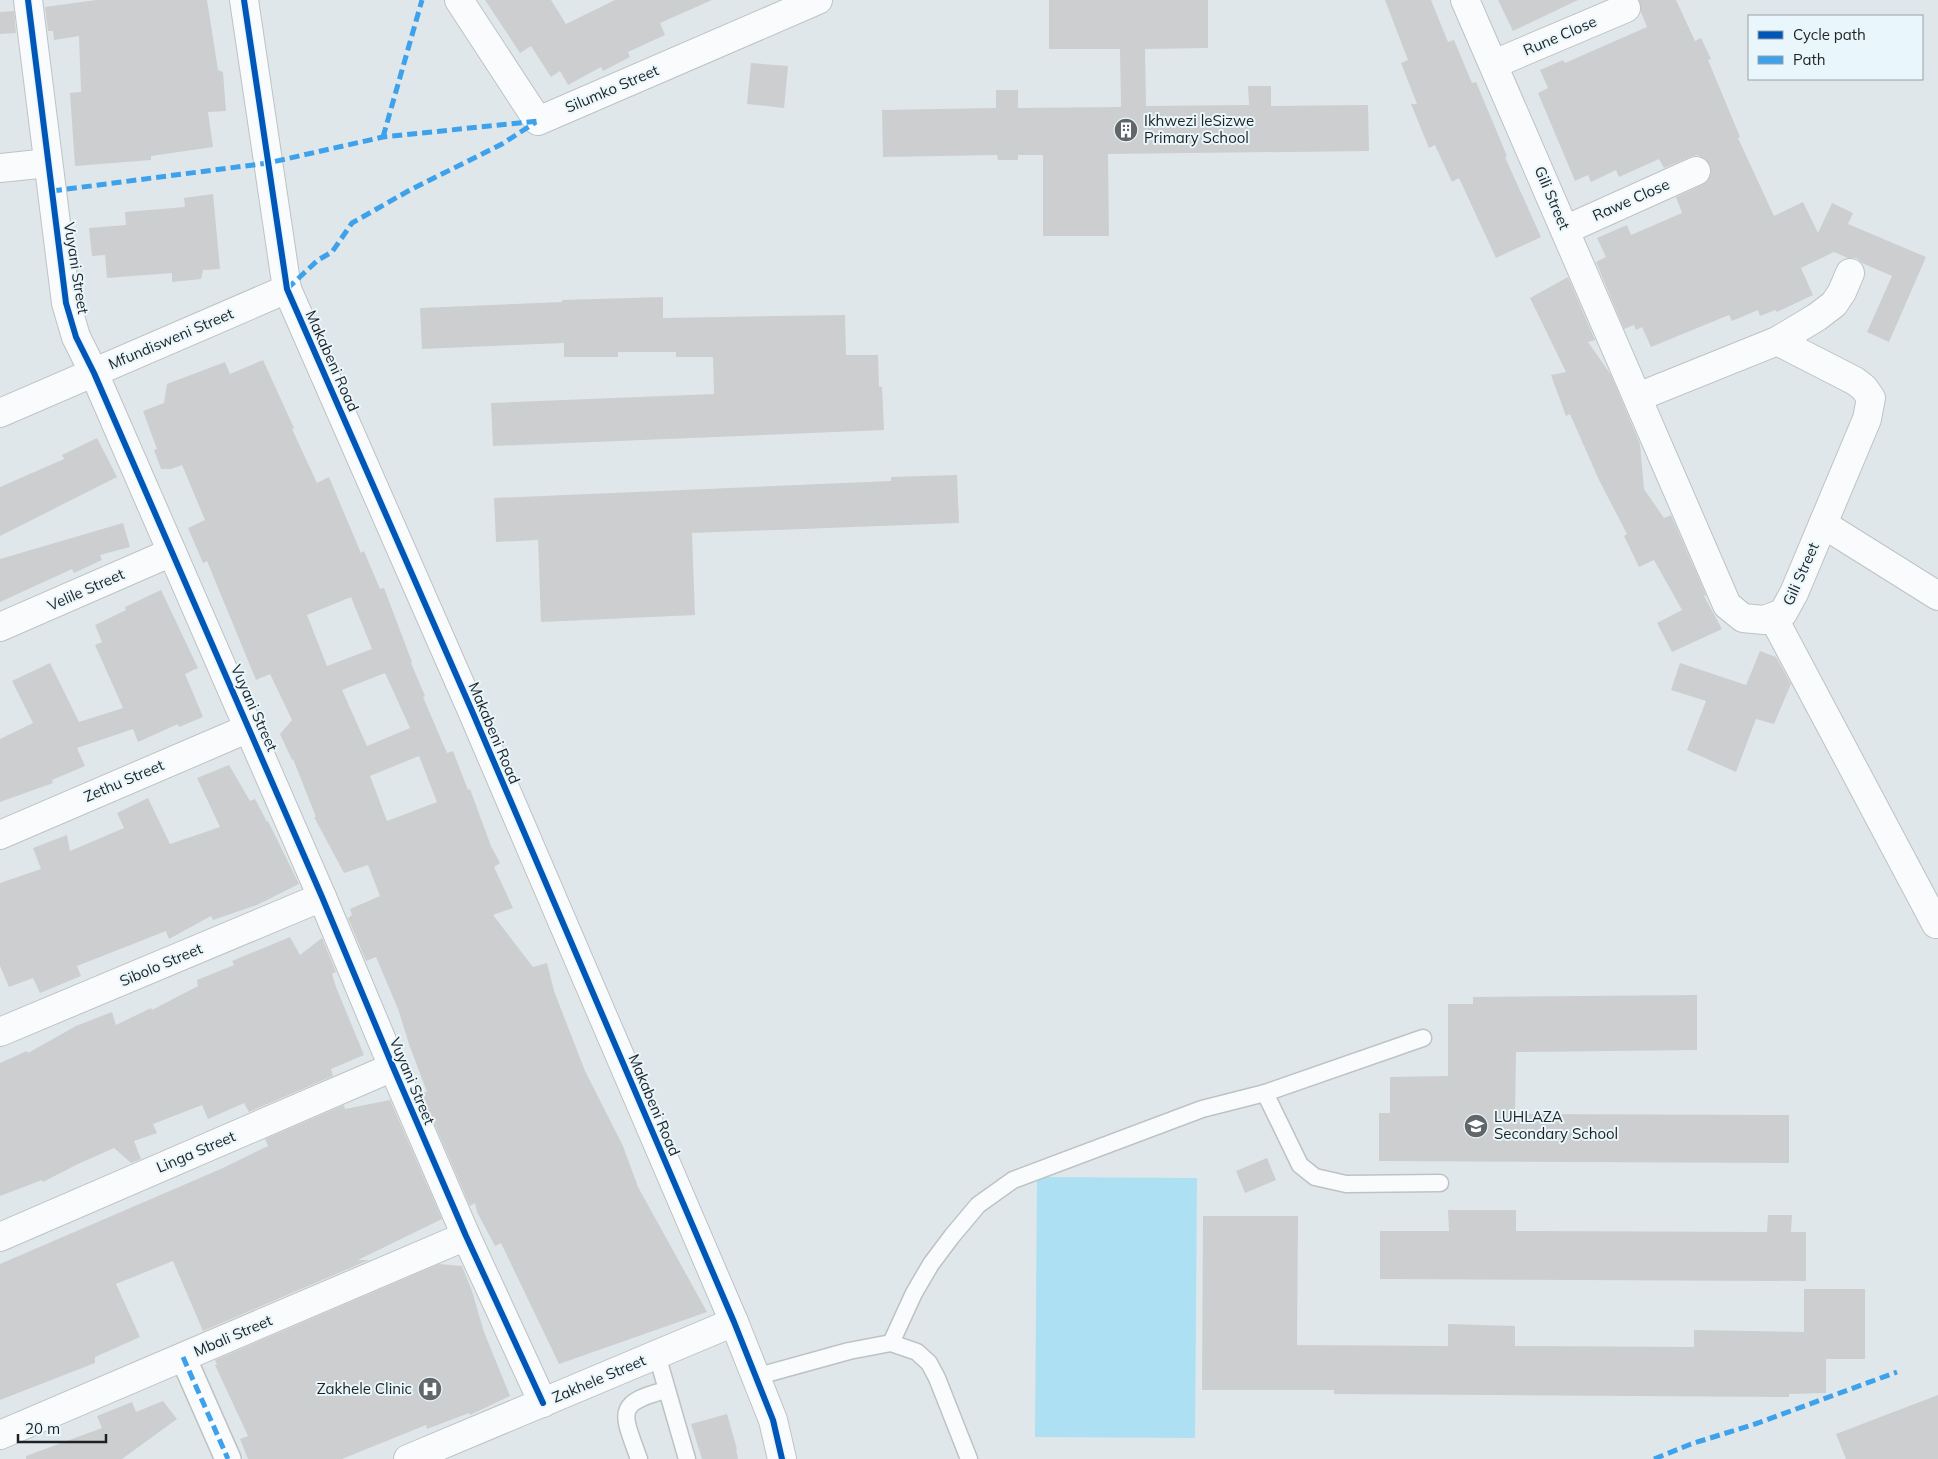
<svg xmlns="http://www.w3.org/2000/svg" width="1938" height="1459" font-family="Mulish,sans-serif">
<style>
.green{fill:#ade0f3}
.building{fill:#cdcecf;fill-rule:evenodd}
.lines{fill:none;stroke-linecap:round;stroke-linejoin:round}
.service-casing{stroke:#bdc3c4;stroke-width:19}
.pedestrian-casing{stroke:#bdc3c4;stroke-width:28}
.minor-casing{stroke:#bdc3c4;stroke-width:30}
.service{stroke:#fafbfc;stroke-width:16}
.pedestrian{stroke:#fafbfc;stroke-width:25}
.minor{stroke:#fafbfc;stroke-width:28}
.quiet{stroke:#3da2eb;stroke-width:5;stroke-dasharray:10 5;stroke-linecap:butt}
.cycleway-casing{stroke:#e9f6fb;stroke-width:9}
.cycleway{stroke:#0057b8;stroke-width:6}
.labels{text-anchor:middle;stroke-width:4;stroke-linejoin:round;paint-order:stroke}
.street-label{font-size:15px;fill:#1d2224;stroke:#e9f6fb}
.poi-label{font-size:15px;fill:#1d2224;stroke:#e9f6fb;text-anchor:start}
</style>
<rect width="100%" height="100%" fill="#e0e7ea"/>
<path class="green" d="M 1037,1177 L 1197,1178 L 1195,1438 L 1035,1437 Z"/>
<g class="building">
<path d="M 96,0 L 207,0 L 218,70 L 223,72 L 226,111 L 208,112 L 213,147 L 151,156 L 151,160 L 75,166 L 70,93 L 81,92 L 79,36 L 54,40 L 53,31 L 48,31 L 45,7 Z"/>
<path d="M 485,0 L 551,0 L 566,24 L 615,0 L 712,0 L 660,23 L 665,35 L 628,52 L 630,57 L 603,71 L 601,67 L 568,85 L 560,71 L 551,77 L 531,46 L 520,53 Z"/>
<path d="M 1049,0 L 1208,0 L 1208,48 L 1145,49 L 1146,106 L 1249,105 L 1248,86 L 1271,86 L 1271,106 L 1368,105 L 1369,151 L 1108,154 L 1109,236 L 1043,236 L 1043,155 L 1018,155 L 1018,160 L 998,160 L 997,155 L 883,157 L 882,110 L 996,108 L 996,90 L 1018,90 L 1018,108 L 1121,107 L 1120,49 L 1049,49 Z"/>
<path d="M 1385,0 L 1431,0 L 1448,42 L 1454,40 L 1472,83 L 1476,82 L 1507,156 L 1505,157 L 1541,237 L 1496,258 L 1459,178 L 1452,182 L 1435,145 L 1429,148 L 1411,104 L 1417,104 L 1401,63 L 1408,60 Z"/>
<path d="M 1498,0 L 1578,0 L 1513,31 Z"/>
<path d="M 1639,0 L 1676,0 L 1695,41 L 1701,38 L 1711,59 L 1708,60 L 1740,137 L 1738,138 L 1774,216 L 1803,202 L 1818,233 L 1832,203 L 1853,213 L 1848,224 L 1926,257 L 1889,342 L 1867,332 L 1892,276 L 1862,263 L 1856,258 L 1848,258 L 1834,252 L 1801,268 L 1813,295 L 1777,312 L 1775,310 L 1760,316 L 1758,310 L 1732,321 L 1729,315 L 1651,347 L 1642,327 L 1636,330 L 1634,325 L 1624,329 L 1596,262 L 1606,257 L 1597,238 L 1627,225 L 1631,235 L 1682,213 L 1676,197 L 1702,185 L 1708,180 L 1711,173 L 1710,165 L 1705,159 L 1697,155 L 1690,157 L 1664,168 L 1659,159 L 1619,177 L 1616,170 L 1591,182 L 1588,175 L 1575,181 L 1538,93 L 1548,88 L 1540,70 L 1563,60 L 1565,63 L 1647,27 L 1641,12 Z"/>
<path d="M 14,11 L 16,33 L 0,34 L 0,12 Z"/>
<path d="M 751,63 L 788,66 L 784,108 L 747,104 Z"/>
<path d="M 213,194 L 220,269 L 203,270 L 201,279 L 172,282 L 172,273 L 107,278 L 105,255 L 92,256 L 89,228 L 126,225 L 125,212 L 185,207 L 184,198 Z"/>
<path d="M 1568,277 L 1595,340 L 1588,342 L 1611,375 L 1640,444 L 1644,489 L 1664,518 L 1671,515 L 1706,595 L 1704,596 L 1722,629 L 1672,652 L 1657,623 L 1682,610 L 1654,560 L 1639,567 L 1624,536 L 1627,534 L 1599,480 L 1570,414 L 1566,416 L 1551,375 L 1566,372 L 1530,298 Z"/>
<path d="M 663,297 L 663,318 L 845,315 L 846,355 L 878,355 L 879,387 L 882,387 L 884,430 L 493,446 L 491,403 L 714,394 L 713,357 L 676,357 L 676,352 L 618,352 L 618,357 L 564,357 L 564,343 L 422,349 L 420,308 L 562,302 L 562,300 Z"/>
<path d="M 263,360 L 294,428 L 292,429 L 317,483 L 329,477 L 361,553 L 364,551 L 380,589 L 384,588 L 412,662 L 411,663 L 425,696 L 423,697 L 447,753 L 453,751 L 468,790 L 470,789 L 491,846 L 500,863 L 494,867 L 513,908 L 493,915 L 533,967 L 547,963 L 554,991 L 585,1071 L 623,1146 L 638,1187 L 707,1312 L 559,1364 L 501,1243 L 495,1246 L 477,1212 L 475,1203 L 470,1206 L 421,1093 L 427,1092 L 410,1047 L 398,1009 L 376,957 L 366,961 L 348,918 L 352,915 L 350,909 L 380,896 L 368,865 L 344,873 L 314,817 L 316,817 L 293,759 L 292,760 L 280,734 L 292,720 L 270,674 L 256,680 L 207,561 L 203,563 L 188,528 L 205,520 L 182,465 L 171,469 L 161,469 L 154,450 L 157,449 L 143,411 L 164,403 L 167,384 L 225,362 L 230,374 ZM 351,597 L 372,649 L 327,666 L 307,615 ZM 385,673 L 410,728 L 367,746 L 342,690 ZM 419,756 L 437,802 L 387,821 L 370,776 Z"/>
<path d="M 97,438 L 117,477 L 0,536 L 0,487 L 64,459 L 62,455 Z"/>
<path d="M 957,475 L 959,523 L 692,533 L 695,615 L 541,622 L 538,540 L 496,542 L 494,498 L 891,481 L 891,477 Z"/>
<path d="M 123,523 L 130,547 L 100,555 L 102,560 L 74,573 L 72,569 L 0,602 L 0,559 Z"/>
<path d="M 161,590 L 198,668 L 185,674 L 203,717 L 179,727 L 178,724 L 138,742 L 133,729 L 77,748 L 85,766 L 52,780 L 53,783 L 0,802 L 0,739 L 33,723 L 12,681 L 50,663 L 79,722 L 123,708 L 95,645 L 102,642 L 95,625 L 126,610 L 125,607 Z"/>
<path d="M 1760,651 L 1776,657 L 1791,684 L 1774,724 L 1756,719 L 1736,772 L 1687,750 L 1706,701 L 1671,690 L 1680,663 L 1746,685 Z"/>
<path d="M 229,765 L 250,801 L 255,799 L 267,822 L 268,821 L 299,884 L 257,905 L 213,920 L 211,916 L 169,939 L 166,931 L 77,966 L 81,976 L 40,993 L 33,978 L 9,987 L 0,966 L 0,883 L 41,869 L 33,848 L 67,835 L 70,851 L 124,828 L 117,813 L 148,798 L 170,844 L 220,827 L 197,778 Z"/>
<path d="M 290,937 L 300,955 L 322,938 L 336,972 L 332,974 L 336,987 L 364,1055 L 331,1069 L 333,1076 L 249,1112 L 244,1103 L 208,1119 L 202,1105 L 153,1124 L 157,1133 L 134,1141 L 141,1159 L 131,1163 L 114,1148 L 78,1164 L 43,1182 L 42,1180 L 0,1196 L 0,1063 L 27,1051 L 28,1053 L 76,1026 L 112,1012 L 116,1025 L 151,1008 L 152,1010 L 198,986 L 197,980 L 234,965 L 232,961 Z"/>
<path d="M 1697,995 L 1697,1050 L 1516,1052 L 1515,1114 L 1789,1115 L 1789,1163 L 1379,1161 L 1379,1113 L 1390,1113 L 1390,1077 L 1448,1076 L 1448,1004 L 1473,1004 L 1473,997 Z"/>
<path d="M 390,1100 L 442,1219 L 358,1260 L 369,1260 L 203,1331 L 173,1261 L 116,1284 L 140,1337 L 95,1357 L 95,1363 L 0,1400 L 0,1264 L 223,1168 L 268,1146 L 265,1139 L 344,1105 L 345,1109 Z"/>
<path d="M 1267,1158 L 1276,1180 L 1245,1193 L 1236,1171 Z"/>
<path d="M 1448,1210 L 1516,1210 L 1516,1231 L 1767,1232 L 1768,1215 L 1792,1215 L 1791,1232 L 1806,1232 L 1806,1281 L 1380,1279 L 1380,1231 L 1449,1231 Z"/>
<path d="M 1203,1216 L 1298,1216 L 1297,1345 L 1448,1346 L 1448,1324 L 1515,1326 L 1515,1346 L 1694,1347 L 1694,1330 L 1804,1332 L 1804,1289 L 1865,1289 L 1865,1359 L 1826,1359 L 1826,1393 L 1789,1394 L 1789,1397 L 1334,1394 L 1334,1390 L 1202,1390 Z"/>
<path d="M 439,1264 L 462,1266 L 472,1291 L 484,1332 L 510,1396 L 470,1415 L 469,1413 L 427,1429 L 426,1425 L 342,1459 L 248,1459 L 240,1439 L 248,1436 L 215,1365 L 217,1365 L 215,1360 Z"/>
<path d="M 1938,1395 L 1938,1459 L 1846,1459 L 1836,1434 Z"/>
<path d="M 163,1401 L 177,1419 L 122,1459 L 26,1459 L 26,1456 L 102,1428 L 97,1416 L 132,1402 L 136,1412 Z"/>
<path d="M 727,1414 L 737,1449 L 736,1449 L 738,1459 L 702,1459 L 691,1424 Z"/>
</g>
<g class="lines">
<g class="service-casing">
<g id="service">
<path d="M 1265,1093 L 1300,1165 L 1315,1177 L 1346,1184 L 1440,1183"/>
<path d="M 891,1343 L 914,1293 L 931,1264 L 952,1236 L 978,1205 L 1013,1180 L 1202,1109 L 1265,1093 L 1423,1038"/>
<path d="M 657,1355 L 687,1459"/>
<path d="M 755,1377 L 849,1351 L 891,1343 L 917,1352 L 929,1363 L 937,1378 L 969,1459"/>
<path d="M 639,1459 C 623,1414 613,1403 667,1390"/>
</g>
</g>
<g class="pedestrian-casing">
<path id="pedestrian" d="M 183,1357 L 228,1459"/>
</g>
<g class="minor-casing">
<g id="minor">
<path d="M 28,0 L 66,303 L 76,337 L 94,373 L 322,897 L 393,1067 L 466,1236 L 543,1403"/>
<path d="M 244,0 L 287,289 L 472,711 L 734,1322 L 773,1420 L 782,1459"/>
<path d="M 459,0 L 538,121 L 818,0"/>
<path d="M 1465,0 L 1727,605 L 1743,618 L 1764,620 L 1783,613 L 1794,593 L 1867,419 L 1871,398 L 1864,388 L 1855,381 L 1777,341"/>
<path d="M 1494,64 L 1626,8"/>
<path d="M 0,168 L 48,163"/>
<path d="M 1565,230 L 1696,171"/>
<path d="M 1638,397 L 1777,341 L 1817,317 L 1834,304 L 1842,292 L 1850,273"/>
<path d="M 0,413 L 287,289"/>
<path d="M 1823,524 L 1938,596"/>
<path d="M 1773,617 L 1936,924"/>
<path d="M 0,627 L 172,552"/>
<path d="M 0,835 L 249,728"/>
<path d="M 0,1032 L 322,897"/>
<path d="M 0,1237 L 393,1067"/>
<path d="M 0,1435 L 466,1236"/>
<path d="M 408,1459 L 734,1322"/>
</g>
</g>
<use href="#service" class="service"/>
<use href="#pedestrian" class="pedestrian"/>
<use href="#minor" class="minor"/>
<g class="quiet">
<path d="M 383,137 L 422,0"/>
<path d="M 52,191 L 268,163 L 383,137 L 538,121"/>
<path d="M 287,289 L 318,260 L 332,252 L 352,223 L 410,190 L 502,144 L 536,122"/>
<path d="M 183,1357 L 228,1459"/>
<path d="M 1654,1459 L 1691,1444 L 1758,1423 L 1897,1372"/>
</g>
<g class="cycleway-casing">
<g id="cycleway">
<path d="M 28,0 L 66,303 L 76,337 L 94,373 L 322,897 L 393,1067 L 466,1236 L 543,1403"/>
<path d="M 244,0 L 287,289 L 472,711 L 734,1322 L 773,1420 L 782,1459"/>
</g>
</g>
<use href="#cycleway" class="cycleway"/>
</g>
<defs>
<g id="building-disc" transform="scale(1.25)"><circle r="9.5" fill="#616769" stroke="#e9f6fb"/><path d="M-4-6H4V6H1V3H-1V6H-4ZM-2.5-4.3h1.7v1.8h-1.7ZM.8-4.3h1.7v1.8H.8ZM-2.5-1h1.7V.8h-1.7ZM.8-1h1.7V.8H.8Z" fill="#fff"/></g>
<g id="school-disc" transform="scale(1.25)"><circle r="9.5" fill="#616769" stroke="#e9f6fb"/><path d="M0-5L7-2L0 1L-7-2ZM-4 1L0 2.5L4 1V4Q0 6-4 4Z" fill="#fff"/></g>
<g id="hospital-disc" transform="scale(1.25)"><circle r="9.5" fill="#616769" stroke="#e9f6fb"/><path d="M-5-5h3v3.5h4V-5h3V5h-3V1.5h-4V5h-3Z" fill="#fff"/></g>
</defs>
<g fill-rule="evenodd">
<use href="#building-disc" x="1126" y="130"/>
<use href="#school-disc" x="1476" y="1126"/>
<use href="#hospital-disc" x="430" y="1389"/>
</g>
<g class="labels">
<g class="street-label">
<text transform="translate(1560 36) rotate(-23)" y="5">Rune Close</text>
<text transform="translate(612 89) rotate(-23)" y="5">Silumko Street</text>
<text transform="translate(1552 198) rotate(67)" y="5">Gili Street</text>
<text transform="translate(1631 200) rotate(-24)" y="5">Rawe Close</text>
<text transform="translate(76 268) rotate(81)" y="5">Vuyani Street</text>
<text transform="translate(171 339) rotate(-23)" y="5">Mfundisweni Street</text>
<text transform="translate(332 361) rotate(66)" y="5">Makabeni Road</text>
<text transform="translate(1801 574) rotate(-66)" y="5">Gili Street</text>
<text transform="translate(86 590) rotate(-24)" y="5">Velile Street</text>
<text transform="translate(254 708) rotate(66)" y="5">Vuyani Street</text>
<text transform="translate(494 733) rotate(67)" y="5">Makabeni Road</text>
<text transform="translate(124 781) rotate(-23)" y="5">Zethu Street</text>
<text transform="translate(161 965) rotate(-23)" y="5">Sibolo Street</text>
<text transform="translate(412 1081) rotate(67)" y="5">Vuyani Street</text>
<text transform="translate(654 1105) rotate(67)" y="5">Makabeni Road</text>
<text transform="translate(196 1152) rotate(-23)" y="5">Linga Street</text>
<text transform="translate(233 1336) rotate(-23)" y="5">Mbali Street</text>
<text transform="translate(599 1379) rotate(-23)" y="5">Zakhele Street</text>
</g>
<g class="poi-label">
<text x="1144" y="126">Ikhwezi leSizwe<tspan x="1144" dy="17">Primary School</tspan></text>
<text x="1494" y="1122">LUHLAZA<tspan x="1494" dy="17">Secondary School</tspan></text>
<text x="412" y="1394" text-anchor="end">Zakhele Clinic</text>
</g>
</g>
<rect x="1748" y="15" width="175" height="65" fill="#e9f6fb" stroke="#97a1a5"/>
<rect x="1758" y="31" width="25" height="8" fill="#0057b8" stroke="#97a1a5"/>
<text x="1793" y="40" font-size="15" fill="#1d2224">Cycle path</text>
<rect x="1758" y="56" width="25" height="8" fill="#3da2eb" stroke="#97a1a5"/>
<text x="1793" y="65" font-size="15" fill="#1d2224">Path</text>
<path d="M18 1434v8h88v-8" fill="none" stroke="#1d2224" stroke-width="2.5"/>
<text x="25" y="1434" font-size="15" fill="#1d2224" stroke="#e9f6fb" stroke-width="4" paint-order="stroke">20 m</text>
</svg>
